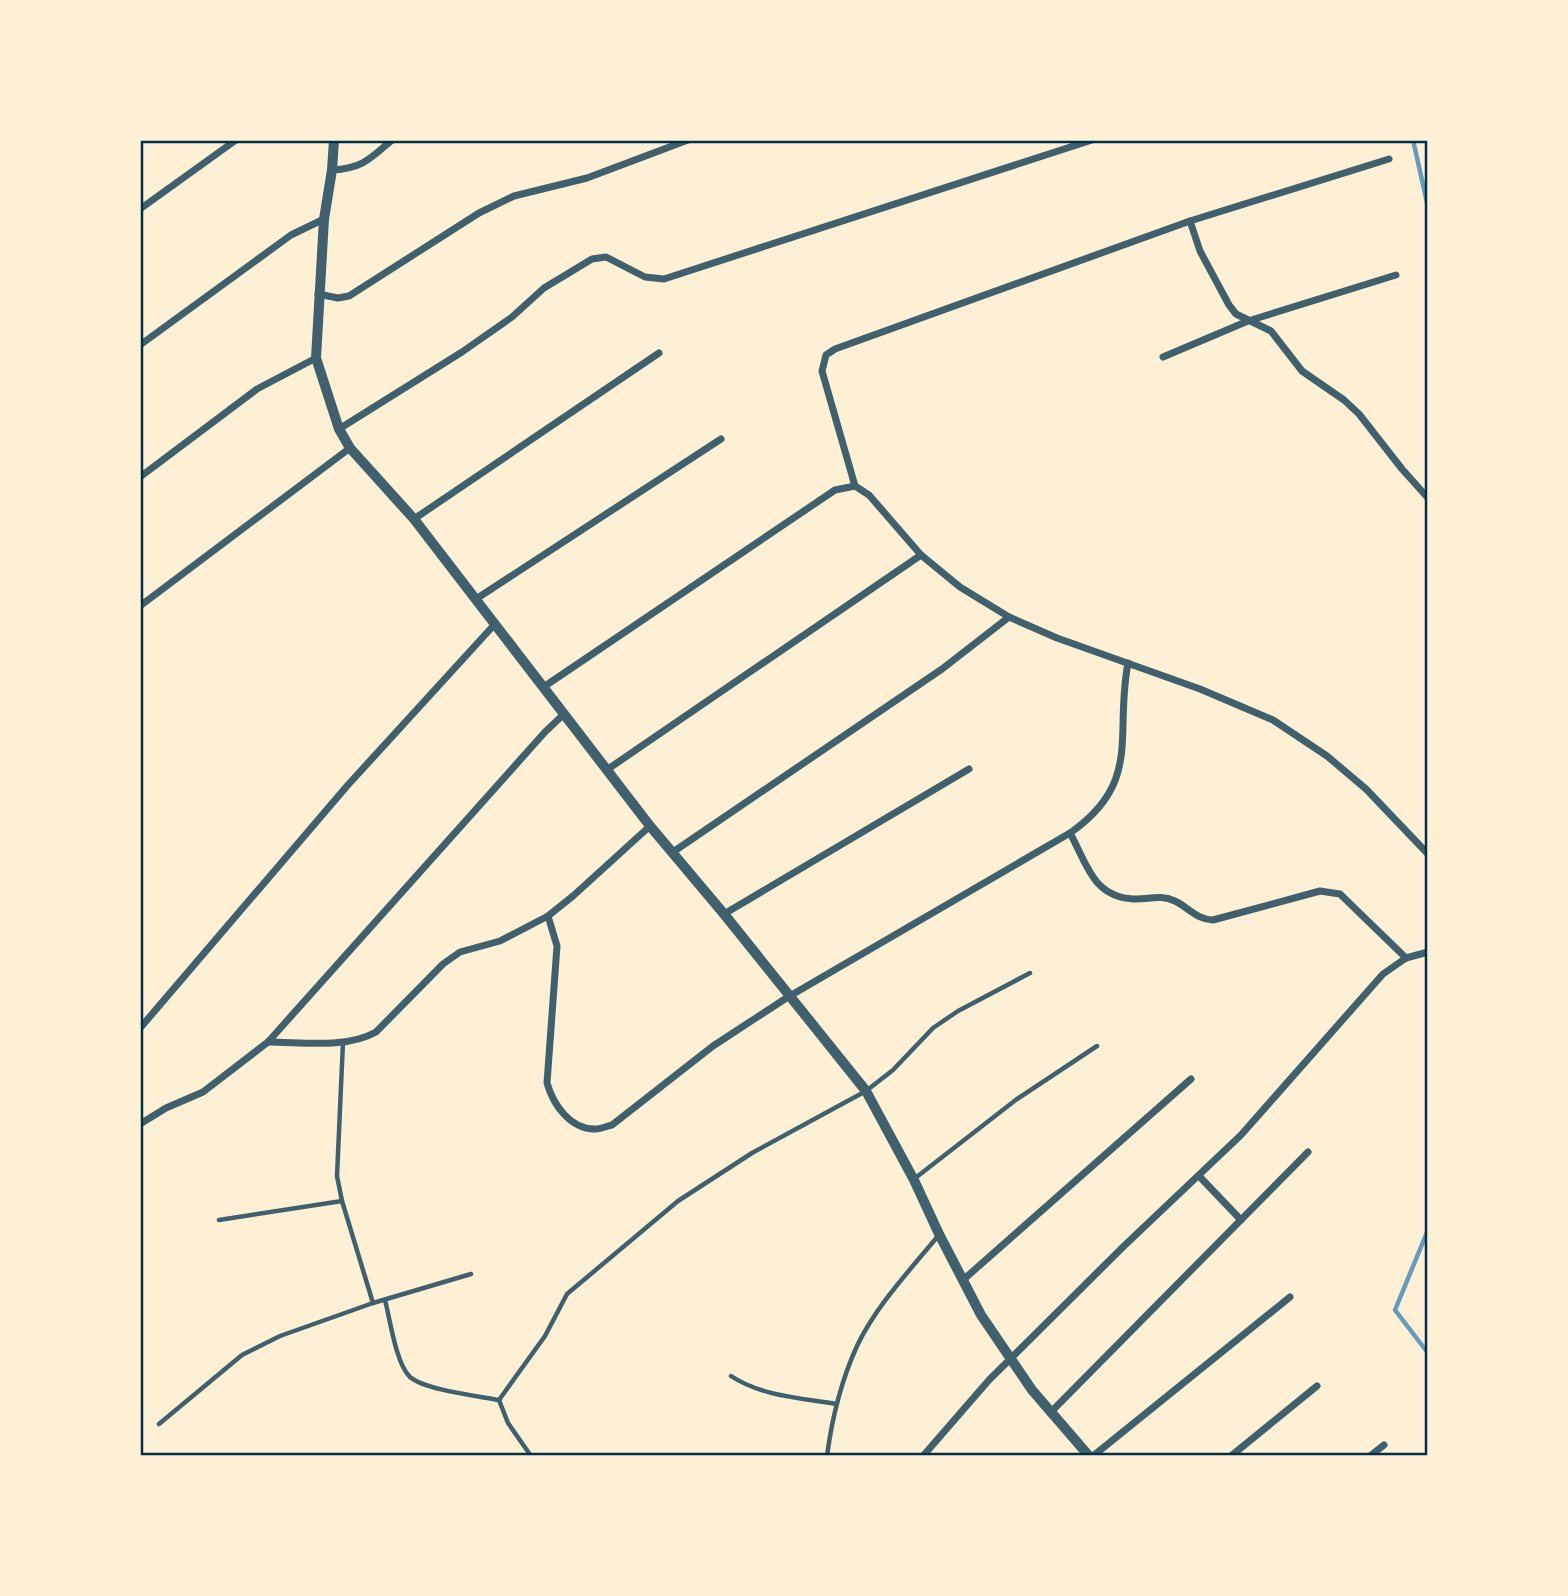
<svg xmlns="http://www.w3.org/2000/svg" width="1568" height="1596" font-family="Overpass,sans-serif">
<style>
.lines{fill:none;stroke-linecap:round;stroke-linejoin:round}
.stream{stroke:#669bbc;stroke-width:4.5}
.service{stroke:#3f606c;stroke-width:4.5}
.minor{stroke:#3f606c;stroke-width:7}
.tertiary{stroke:#3f606c;stroke-width:10}
.neatline{fill:none;stroke:#003049;stroke-width:2.5}
</style>
<rect width="100%" height="100%" fill="#fdf0d5"/>
<g class="lines">
<g class="stream">
<path d="M 1413,140 L 1428,207"/>
<path d="M 1428,1230 L 1395,1310 L 1428,1353"/>
</g>
<g class="service">
<path d="M 343,1042 L 337,1176 L 342,1201 L 373,1303"/>
<path d="M 914,1179 L 1017,1099 L 1097,1046"/>
<path d="M 219,1220 L 342,1201"/>
<path d="M 385,1300 C 390,1319 396,1364 410,1377 C 425,1390 478,1396 499,1400"/>
<path d="M 731,1376 C 761,1396 801,1398 836,1404"/>
<path d="M 499,1400 L 545,1336 L 567,1294 L 678,1201 L 752,1153 L 866,1091 L 893,1070 L 933,1028 L 958,1011 L 1030,973"/>
<path d="M 499,1400 L 508,1423 L 531,1456"/>
<path d="M 159,1424 L 242,1355 L 280,1336 L 373,1303 L 471,1274"/>
<path d="M 827,1456 C 832,1418 841,1381 857,1346 C 876,1306 910,1270 938,1236"/>
</g>
<g class="minor">
<path d="M 1389,159 L 1190,221 L 835,349 L 826,355 L 822,371 L 855,486 L 869,495 L 921,555 L 960,587 L 1009,617 L 1057,638 L 1200,689 L 1273,720 L 1327,756 L 1366,789 L 1428,854"/>
<path d="M 332,170 C 363,168 370,159 392,140"/>
<path d="M 140,209 L 236,140"/>
<path d="M 1190,221 L 1200,251 L 1229,305 L 1236,314 L 1271,331 L 1302,371 L 1344,400 L 1359,414 L 1402,469 L 1428,498"/>
<path d="M 318,294 L 338,298 L 349,296 L 479,213 L 514,196 L 587,178 L 688,140"/>
<path d="M 140,345 L 291,235 L 324,219"/>
<path d="M 1163,357 L 1248,321 L 1396,275"/>
<path d="M 339,429 L 462,352 L 512,317 L 544,288 L 592,259 L 606,257 L 645,277 L 664,279 L 1092,140"/>
<path d="M 140,477 L 257,389 L 316,358"/>
<path d="M 414,519 L 659,353"/>
<path d="M 476,599 L 721,439"/>
<path d="M 140,606 L 350,448"/>
<path d="M 545,686 L 835,490 L 855,486"/>
<path d="M 608,769 L 921,555"/>
<path d="M 1070,833 C 1087,864 1093,897 1133,899 C 1148,900 1159,894 1175,901 C 1189,908 1196,919 1213,920 L 1320,891 L 1340,894 L 1406,958"/>
<path d="M 673,852 L 942,669 L 1009,617"/>
<path d="M 724,914 L 969,769"/>
<path d="M 548,916 L 557,946 L 547,1083 C 553,1104 570,1130 596,1129 C 601,1129 607,1126 612,1125 L 713,1046 L 788,997 L 1070,833 C 1143,782 1114,735 1128,663"/>
<path d="M 141,1027 L 347,786 L 494,625"/>
<path d="M 268,1042 C 302,1042 346,1049 376,1032 L 443,964 L 460,952 L 500,941 L 548,916 L 573,896 L 650,826"/>
<path d="M 140,1124 L 166,1108 L 203,1092 L 268,1042 L 545,732 L 564,714"/>
<path d="M 1199,1176 L 1241,1220"/>
<path d="M 963,1280 L 1191,1079"/>
<path d="M 1050,1413 L 1308,1152"/>
<path d="M 923,1456 L 989,1380 L 1124,1246 L 1241,1135 L 1383,974 L 1406,958 L 1428,952"/>
<path d="M 1093,1456 L 1290,1297"/>
<path d="M 1231,1456 L 1317,1386"/>
<path d="M 1370,1456 L 1384,1445"/>
</g>
<path class="tertiary" d="M 334,140 L 332,170 L 324,219 L 316,358 L 339,429 L 350,448 L 414,519 L 650,826 L 724,914 L 866,1091 L 914,1180 L 939,1234 L 981,1315 L 1032,1390 L 1089,1456"/>
</g>
<rect width="1568" height="1596" fill="none" stroke="#fdf0d5" stroke-width="284"/>
<rect x="142" y="142" width="1284" height="1312" class="neatline"/>
</svg>
